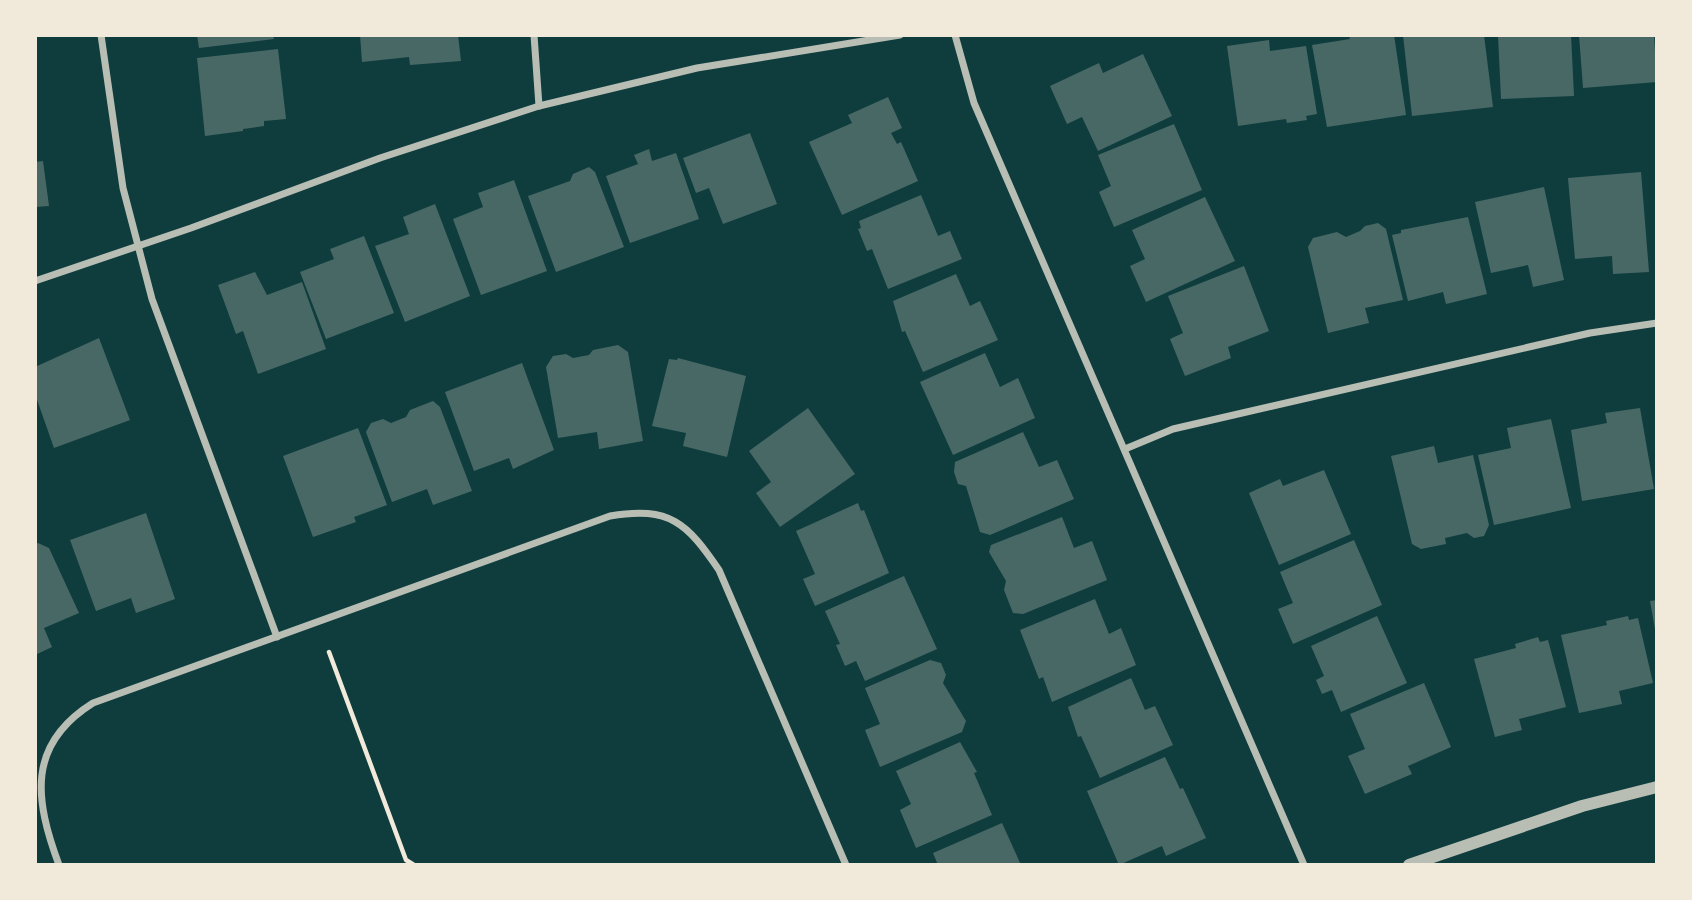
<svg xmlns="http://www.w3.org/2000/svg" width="1692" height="900" font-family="'PT Sans Narrow',sans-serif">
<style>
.building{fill:#486865}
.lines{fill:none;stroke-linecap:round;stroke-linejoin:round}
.path{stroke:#f1e9da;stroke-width:4.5}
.minor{stroke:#b8beb3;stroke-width:7}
.tertiary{stroke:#b8beb3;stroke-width:12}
</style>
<rect width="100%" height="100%" fill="#0f3d3e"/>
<g class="building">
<path d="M 197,35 L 273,35 L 274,39 L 199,48 Z"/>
<path d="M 360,35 L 458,35 L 461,61 L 410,65 L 409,57 L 362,62 Z"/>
<path d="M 1349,35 L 1394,35 L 1406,115 L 1327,127 L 1312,45 L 1350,39 Z"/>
<path d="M 1403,35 L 1484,35 L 1493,107 L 1412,116 Z"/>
<path d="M 1498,35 L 1571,35 L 1574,96 L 1501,99 Z"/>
<path d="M 1579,35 L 1654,35 L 1657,82 L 1583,88 Z"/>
<path d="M 1269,40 L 1270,51 L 1306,46 L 1317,114 L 1306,116 L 1307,120 L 1287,123 L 1286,119 L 1238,126 L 1227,46 Z"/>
<path d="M 278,49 L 286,119 L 264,121 L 264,126 L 243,129 L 243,131 L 205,136 L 197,58 Z"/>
<path d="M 1143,54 L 1172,116 L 1098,151 L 1082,117 L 1067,124 L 1050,86 L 1099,63 L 1103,73 Z"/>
<path d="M 888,97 L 902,128 L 891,133 L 897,144 L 901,142 L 918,181 L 842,215 L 809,142 L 852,123 L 848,115 Z"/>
<path d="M 1174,124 L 1202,190 L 1114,227 L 1099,192 L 1111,186 L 1098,155 Z"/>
<path d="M 750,133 L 777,204 L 723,224 L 709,188 L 696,193 L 683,158 Z"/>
<path d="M 649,149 L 652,161 L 676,153 L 699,219 L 630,243 L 606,176 L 638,164 L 634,155 Z"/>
<path d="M 43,161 L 49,206 L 35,207 L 35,162 Z"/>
<path d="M 589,167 L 595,172 L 624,247 L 556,272 L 528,196 L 570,181 L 573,174 Z"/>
<path d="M 1641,172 L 1649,272 L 1613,274 L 1612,256 L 1575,259 L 1568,178 Z"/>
<path d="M 514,180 L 547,271 L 481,295 L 453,219 L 483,207 L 478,193 Z"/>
<path d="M 1544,187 L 1564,280 L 1533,287 L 1528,265 L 1491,273 L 1475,202 Z"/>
<path d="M 921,195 L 938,236 L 950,231 L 962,259 L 888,289 L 872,249 L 867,251 L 858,229 L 861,228 L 859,221 Z"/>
<path d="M 1205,197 L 1235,261 L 1146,302 L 1130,266 L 1145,259 L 1132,230 Z"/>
<path d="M 435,204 L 470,296 L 405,322 L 375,246 L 409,234 L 403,217 Z"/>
<path d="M 1468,217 L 1487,294 L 1446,304 L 1443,292 L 1408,301 L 1392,235 L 1401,233 L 1401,230 Z"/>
<path d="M 1378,223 L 1386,229 L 1403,300 L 1365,308 L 1369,323 L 1328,333 L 1308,247 L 1313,238 L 1337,232 L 1346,237 L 1360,231 L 1365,226 Z"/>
<path d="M 364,236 L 394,313 L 326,339 L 300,272 L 334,259 L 330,249 Z"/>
<path d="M 1244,266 L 1269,331 L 1228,347 L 1231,358 L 1185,376 L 1170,339 L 1183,333 L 1168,296 Z"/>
<path d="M 255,272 L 267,295 L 302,282 L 326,349 L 258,374 L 243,331 L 236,334 L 218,285 Z"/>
<path d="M 956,274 L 970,306 L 980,301 L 998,340 L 923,372 L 905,331 L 902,332 L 893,301 Z"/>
<path d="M 99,338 L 130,420 L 54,448 L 35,394 L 35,367 Z"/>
<path d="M 618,345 L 628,352 L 643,441 L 599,449 L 597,432 L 558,438 L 546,367 L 553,356 L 566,354 L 573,358 L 589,355 L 593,350 Z"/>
<path d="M 985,353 L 1000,387 L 1018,378 L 1035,418 L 953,455 L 920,382 Z"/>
<path d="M 678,358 L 746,376 L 727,457 L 683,446 L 686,433 L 652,426 L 669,359 L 677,360 Z"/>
<path d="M 522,363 L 554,450 L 513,469 L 509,458 L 474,471 L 445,392 Z"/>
<path d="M 433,401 L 440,407 L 472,491 L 433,505 L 427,489 L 392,502 L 366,432 L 371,423 L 383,419 L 391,423 L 406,417 L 410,410 Z"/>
<path d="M 808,408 L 855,474 L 780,527 L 756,493 L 771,482 L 749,451 Z"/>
<path d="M 1640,408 L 1654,489 L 1582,501 L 1571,430 L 1607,423 L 1605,413 Z"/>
<path d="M 1551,419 L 1571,508 L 1494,525 L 1478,455 L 1511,448 L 1507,428 Z"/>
<path d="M 358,428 L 387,505 L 354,517 L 356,522 L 313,537 L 283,456 Z"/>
<path d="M 1023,432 L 1039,467 L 1057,460 L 1074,499 L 990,535 L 980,532 L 966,486 L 958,484 L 954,472 L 955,462 Z"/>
<path d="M 1434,446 L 1438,463 L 1473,455 L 1489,525 L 1484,536 L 1474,538 L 1467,533 L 1445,538 L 1446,544 L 1421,549 L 1412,544 L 1391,456 Z"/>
<path d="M 1324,470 L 1351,534 L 1279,565 L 1249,493 L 1280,479 L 1283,486 Z"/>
<path d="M 858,503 L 861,511 L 864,510 L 889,573 L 815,606 L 803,579 L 815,574 L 796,531 Z"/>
<path d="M 146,513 L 175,599 L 136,613 L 131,598 L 96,611 L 70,540 Z"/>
<path d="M 1062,517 L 1074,548 L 1092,541 L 1107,580 L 1023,614 L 1013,613 L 1004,590 L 1006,581 L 989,552 L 991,545 Z"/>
<path d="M 1354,540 L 1382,605 L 1293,644 L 1278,609 L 1293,603 L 1280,572 Z"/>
<path d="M 38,543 L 49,548 L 79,613 L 44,628 L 52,647 L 35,655 L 35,545 Z"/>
<path d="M 904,576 L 937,649 L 865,681 L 856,661 L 845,666 L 836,645 L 840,644 L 825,611 Z"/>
<path d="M 1095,599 L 1109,634 L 1121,628 L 1136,665 L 1052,702 L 1043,677 L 1039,679 L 1020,630 Z"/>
<path d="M 1657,600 L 1657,635 L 1656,635 L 1650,601 Z"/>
<path d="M 1377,616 L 1407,683 L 1341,712 L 1332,690 L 1322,694 L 1316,680 L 1324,676 L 1311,646 Z"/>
<path d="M 1628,616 L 1629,620 L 1638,618 L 1653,683 L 1619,691 L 1622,704 L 1579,713 L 1561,635 L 1607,625 L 1606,621 Z"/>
<path d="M 1538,637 L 1540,642 L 1548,640 L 1566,707 L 1519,719 L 1522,730 L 1495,737 L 1474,659 L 1516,648 L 1515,644 Z"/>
<path d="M 930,660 L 941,663 L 946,675 L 943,683 L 966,721 L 962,732 L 880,767 L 865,730 L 880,724 L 865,688 Z"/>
<path d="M 1131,678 L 1145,710 L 1155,706 L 1173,745 L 1100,778 L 1081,736 L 1078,737 L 1068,707 Z"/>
<path d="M 1424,683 L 1451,747 L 1408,766 L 1412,774 L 1365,794 L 1348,756 L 1365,749 L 1350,714 Z"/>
<path d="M 960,742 L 977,772 L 974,773 L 992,815 L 916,848 L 900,810 L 911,804 L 896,771 Z"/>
<path d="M 1165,757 L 1180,789 L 1183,788 L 1206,838 L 1166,856 L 1162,846 L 1119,865 L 1087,791 Z"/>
<path d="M 1002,823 L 1021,865 L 938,865 L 933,853 Z"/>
</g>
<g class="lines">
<path class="path" d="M 329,652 L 406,860 L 414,865"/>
<g class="minor">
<path d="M 101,35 L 123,188 L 152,299 L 277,637"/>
<path d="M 534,35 L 539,106"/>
<path d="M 955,35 L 974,103 L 1304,865"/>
<path d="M 35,281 L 191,228 L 380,158 L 539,106 L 697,68 L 900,35"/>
<path d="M 1125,449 L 1173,429 L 1590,333 L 1657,323"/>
<path d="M 59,865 C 35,800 26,745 93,703 L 610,516 C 670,506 687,523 719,570 L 846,865"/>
</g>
<path class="tertiary" d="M 1409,865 L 1582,806 L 1657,787"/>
</g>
<rect width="1692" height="900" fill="none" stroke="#f1e9da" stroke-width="74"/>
</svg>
